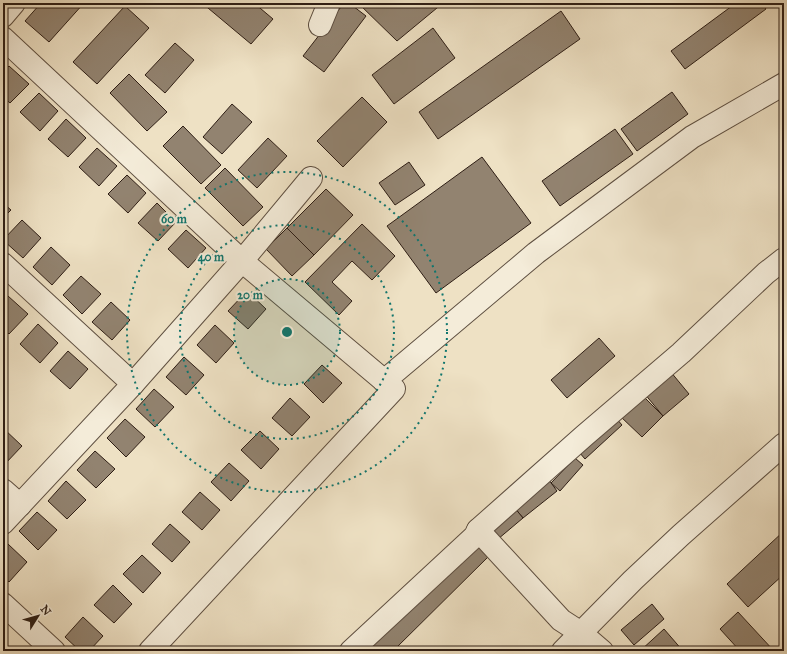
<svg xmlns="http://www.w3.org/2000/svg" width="787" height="654" font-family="'IM FELL Great Primer',serif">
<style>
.building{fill:#928370;stroke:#2e1e15}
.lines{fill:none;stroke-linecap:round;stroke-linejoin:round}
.minor-casing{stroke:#5e4f41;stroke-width:24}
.minor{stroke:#f4ecd9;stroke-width:22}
.ring{fill:none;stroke:#0f766e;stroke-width:2;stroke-dasharray:2 4}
.centre{fill:#0f766e;stroke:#f4ecd9;stroke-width:2}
.ring-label{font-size:12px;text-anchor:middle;font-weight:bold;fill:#0f766e;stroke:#f4ecd9;stroke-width:4;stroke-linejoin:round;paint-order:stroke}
</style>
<rect width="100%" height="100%" fill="#eee1c4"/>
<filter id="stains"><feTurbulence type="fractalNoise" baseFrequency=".005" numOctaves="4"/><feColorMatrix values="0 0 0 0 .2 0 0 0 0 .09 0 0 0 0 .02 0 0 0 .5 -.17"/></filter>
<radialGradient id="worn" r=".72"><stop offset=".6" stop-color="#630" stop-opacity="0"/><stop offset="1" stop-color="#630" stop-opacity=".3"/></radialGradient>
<g class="building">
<path d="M 41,3 L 84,3 L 49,42 L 25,21 Z"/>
<path d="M 202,3 L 254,3 L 273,19 L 251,44 Z"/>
<path d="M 344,3 L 349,3 L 366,16 L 324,72 L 303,56 Z"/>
<path d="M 358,3 L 443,3 L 397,41 Z"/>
<path d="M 736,3 L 762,3 L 766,9 L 685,69 L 671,51 Z"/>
<path d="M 125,6 L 149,28 L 97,84 L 73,62 Z"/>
<path d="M 561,11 L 580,39 L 438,139 L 419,112 Z"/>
<path d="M 433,28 L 455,58 L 394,104 L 372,75 Z"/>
<path d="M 175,43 L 194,60 L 165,93 L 145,75 Z"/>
<path d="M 9,66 L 29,84 L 10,103 L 3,97 L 3,72 Z"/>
<path d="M 129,74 L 167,112 L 147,131 L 110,93 Z"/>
<path d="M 672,92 L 688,114 L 637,151 L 621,129 Z"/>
<path d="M 39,93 L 58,111 L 40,131 L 20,112 Z"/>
<path d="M 362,97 L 387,122 L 343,167 L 317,141 Z"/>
<path d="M 232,104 L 252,122 L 222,154 L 203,137 Z"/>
<path d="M 66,119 L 86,138 L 68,157 L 48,139 Z"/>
<path d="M 183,126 L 221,165 L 201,184 L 163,146 Z"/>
<path d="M 615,129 L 633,154 L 560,206 L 542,181 Z"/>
<path d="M 268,138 L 287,156 L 257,188 L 238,170 Z"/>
<path d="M 97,148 L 117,166 L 99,186 L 79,167 Z"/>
<path d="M 482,157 L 531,223 L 436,293 L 387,226 Z"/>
<path d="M 409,162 L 425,185 L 395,205 L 379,183 Z"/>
<path d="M 225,168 L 263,207 L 243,226 L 205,188 Z"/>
<path d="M 127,175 L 146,193 L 128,213 L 108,194 Z"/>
<path d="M 326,189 L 353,215 L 314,255 L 287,228 Z"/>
<path d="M 3,203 L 11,210 L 3,218 Z"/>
<path d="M 157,203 L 176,222 L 158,241 L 138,223 Z"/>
<path d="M 22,220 L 41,238 L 23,258 L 3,240 Z"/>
<path d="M 362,224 L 395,256 L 372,280 L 352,261 L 332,282 L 352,301 L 339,315 L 305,282 Z"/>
<path d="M 287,228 L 314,255 L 292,276 L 266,249 Z"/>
<path d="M 186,230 L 206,248 L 188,268 L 168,249 Z"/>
<path d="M 51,247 L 70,265 L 52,285 L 33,267 Z"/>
<path d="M 81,276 L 101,294 L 82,314 L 63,295 Z"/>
<path d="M 247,291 L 266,309 L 248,329 L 228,311 Z"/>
<path d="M 8,296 L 28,314 L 9,334 L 3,328 L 3,301 Z"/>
<path d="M 111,302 L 130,320 L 112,340 L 92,322 Z"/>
<path d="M 38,324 L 58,343 L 40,363 L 20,344 Z"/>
<path d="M 215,325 L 234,343 L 216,363 L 197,345 Z"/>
<path d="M 599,338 L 615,356 L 567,398 L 551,380 Z"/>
<path d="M 68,351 L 88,369 L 70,389 L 50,371 Z"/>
<path d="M 184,357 L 204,375 L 186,395 L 166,377 Z"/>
<path d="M 322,365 L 342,383 L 323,403 L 304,384 Z"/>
<path d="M 670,371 L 689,394 L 663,416 L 644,393 Z"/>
<path d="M 154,389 L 174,407 L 155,427 L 136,409 Z"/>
<path d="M 641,394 L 663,416 L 642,437 L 620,416 Z"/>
<path d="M 290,398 L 310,417 L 292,436 L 272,418 Z"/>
<path d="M 616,418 L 622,425 L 585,459 L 579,452 Z"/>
<path d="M 125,419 L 145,437 L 126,457 L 107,438 Z"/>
<path d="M 3,428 L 22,446 L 4,465 L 3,465 Z"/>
<path d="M 260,431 L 279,449 L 261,469 L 241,450 Z"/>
<path d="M 95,451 L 115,469 L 96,488 L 77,470 Z"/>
<path d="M 575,458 L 583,465 L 560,491 L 551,483 Z"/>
<path d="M 229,463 L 249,481 L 231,501 L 211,482 Z"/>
<path d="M 549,480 L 557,491 L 523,518 L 514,507 Z"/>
<path d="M 66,481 L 86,500 L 67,519 L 48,501 Z"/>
<path d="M 200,492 L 220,510 L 202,530 L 182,512 Z"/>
<path d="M 514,507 L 523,518 L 498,539 L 489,529 Z"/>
<path d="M 37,512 L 57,530 L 38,550 L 19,531 Z"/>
<path d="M 170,524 L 190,542 L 172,562 L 152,544 Z"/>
<path d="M 784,531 L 784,574 L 748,607 L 727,584 Z"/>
<path d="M 476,541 L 490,555 L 393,651 L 374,651 L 369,647 Z"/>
<path d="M 8,544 L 27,562 L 9,582 L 3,576 L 3,549 Z"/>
<path d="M 142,555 L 161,573 L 143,593 L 123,574 Z"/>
<path d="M 113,585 L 132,604 L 114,623 L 94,605 Z"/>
<path d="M 652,604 L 664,619 L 634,645 L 621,630 Z"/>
<path d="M 738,612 L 774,651 L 740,651 L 720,629 Z"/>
<path d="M 83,617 L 103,636 L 89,651 L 80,651 L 65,637 Z"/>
<path d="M 664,629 L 683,651 L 640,651 Z"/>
</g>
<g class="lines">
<g class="minor-casing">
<g id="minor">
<path d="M 3,16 L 14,3"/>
<path d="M 320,25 L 329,3"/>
<path d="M 3,38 L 242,261 L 394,389 L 150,651"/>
<path d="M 3,264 L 133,384"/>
<path d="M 384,381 L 536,253 L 692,137 L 784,84"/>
<path d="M 3,490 L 20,505"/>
<path d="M 3,523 L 133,384 L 242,261 L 311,178"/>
<path d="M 478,530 L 561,620 L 581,633 L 602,651"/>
<path d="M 3,604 L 54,651"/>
<path d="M 351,651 L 475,536 L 478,530 L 584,436 L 681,353 L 766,273 L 784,259"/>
<path d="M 563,651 L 633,580 L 681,535 L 784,444"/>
</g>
</g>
<use href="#minor" class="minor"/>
</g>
<circle cx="287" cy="332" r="53" fill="#0f766e" fill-opacity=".12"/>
<g class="ring">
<circle cx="287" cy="332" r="53"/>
<circle cx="287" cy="332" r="107"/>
<circle cx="287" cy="332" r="160"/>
</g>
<circle cx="287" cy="332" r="6" class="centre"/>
<g class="ring-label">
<text x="174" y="223">60 m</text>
<text x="211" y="261">40 m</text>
<text x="250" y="299">20 m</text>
</g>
<rect width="787" height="654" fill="none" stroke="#eee1c4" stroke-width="16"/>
<rect x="4" y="4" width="779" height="646" fill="none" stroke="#2e1e15" stroke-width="2"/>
<rect x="8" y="8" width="771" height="638" fill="none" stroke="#2e1e15"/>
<g transform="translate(38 616) rotate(53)" stroke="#f4ecd9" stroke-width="3" paint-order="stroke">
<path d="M0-3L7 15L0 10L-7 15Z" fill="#2e1e15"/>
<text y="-6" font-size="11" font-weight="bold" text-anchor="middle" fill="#2e1e15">N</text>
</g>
<rect width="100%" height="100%" filter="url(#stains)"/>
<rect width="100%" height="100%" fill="url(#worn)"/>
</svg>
